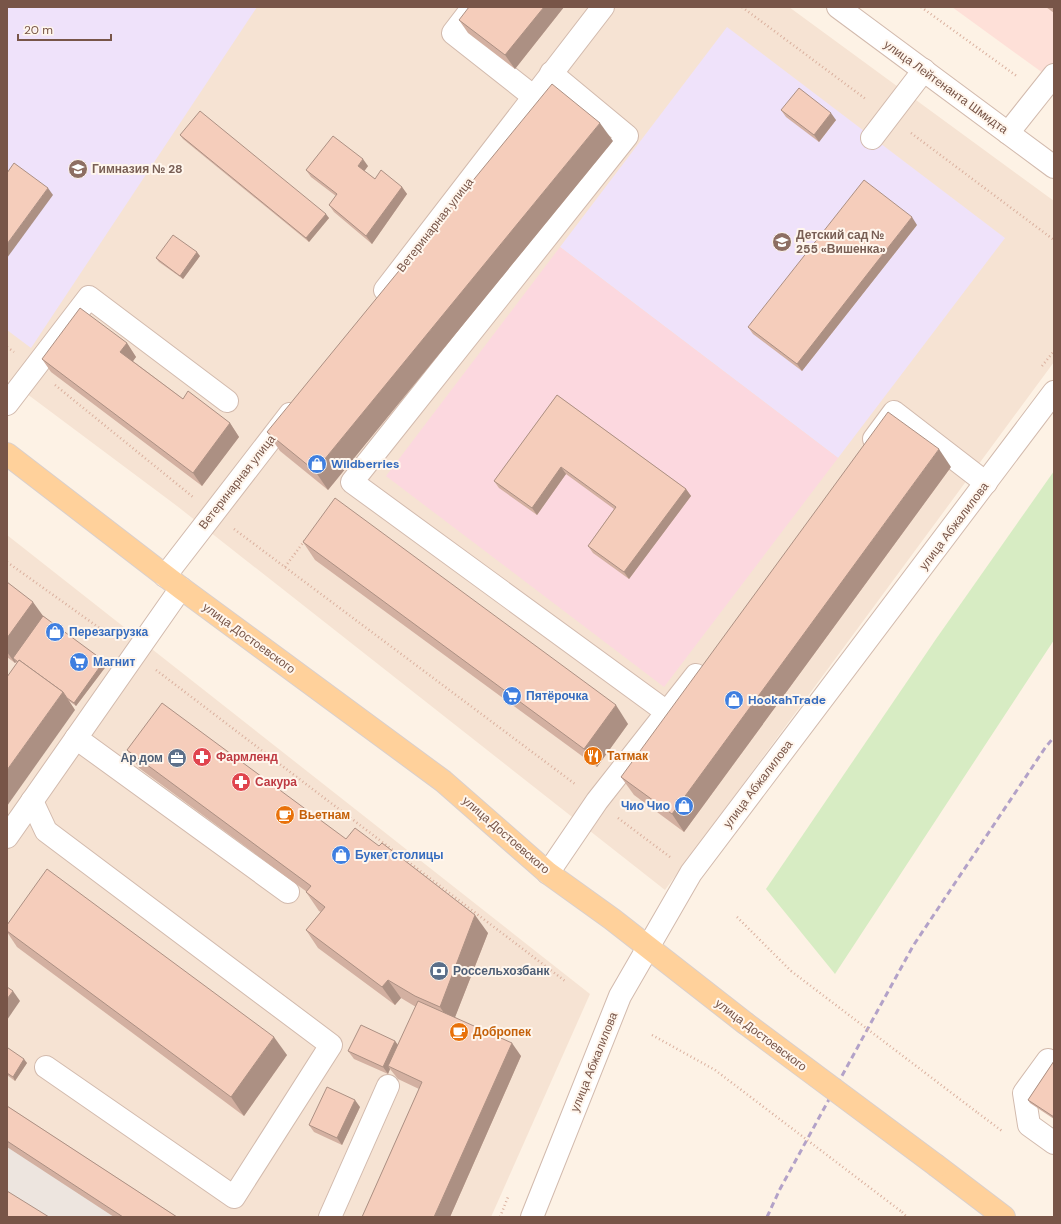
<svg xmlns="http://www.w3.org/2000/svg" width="1061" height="1224" font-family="'DM Sans',sans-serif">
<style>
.residential{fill:#f6e3d3}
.commercial{fill:#fee0d8}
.industrial{fill:#ede5df}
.education{fill:#efe2fa}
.medical{fill:#fcd8df}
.green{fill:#d7ecc3}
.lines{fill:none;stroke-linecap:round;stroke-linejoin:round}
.minor-casing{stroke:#d2baad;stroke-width:24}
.major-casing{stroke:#d9cfcc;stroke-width:24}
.path{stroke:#dab09e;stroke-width:2.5;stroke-dasharray:1 3;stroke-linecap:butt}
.minor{stroke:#fff;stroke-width:22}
.major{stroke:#ffd19b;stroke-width:22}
.rail{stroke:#b3a2c8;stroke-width:3;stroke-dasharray:6 4;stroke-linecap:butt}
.major-bridge-casing{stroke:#d9cfcc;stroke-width:24;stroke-linecap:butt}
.path-bridge{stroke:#dab09e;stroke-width:2.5;stroke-dasharray:1 3;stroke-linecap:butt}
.major-bridge{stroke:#ffd19b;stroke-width:22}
.wall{fill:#d3b0a1}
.shaded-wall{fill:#ac9083}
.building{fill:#f5cdbb;stroke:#ac9083}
.labels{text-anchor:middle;stroke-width:4;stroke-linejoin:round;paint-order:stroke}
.street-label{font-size:12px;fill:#785548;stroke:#fff6ed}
.education-label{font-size:12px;font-weight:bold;fill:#785e54;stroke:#fff6ed;text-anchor:start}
.shop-label{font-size:12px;font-weight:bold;fill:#366cbe;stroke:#fff6ed;text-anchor:start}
.food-label{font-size:12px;font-weight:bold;fill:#c56008;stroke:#fff6ed;text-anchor:start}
.health-label{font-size:12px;font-weight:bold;fill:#be3a42;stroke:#fff6ed;text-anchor:start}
.service-label{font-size:12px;font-weight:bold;fill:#4e5e75;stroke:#fff6ed;text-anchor:end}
</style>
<rect width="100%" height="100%" fill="#fdf2e5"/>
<g class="residential">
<path d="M 7,7 L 789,7 L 1054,201 L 1054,362 L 665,890 L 177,506 L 7,379 Z"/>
<path d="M 7,535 L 590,994 L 491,1217 L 158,1217 L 7,1119 Z"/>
</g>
<path class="commercial" d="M 952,7 L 1054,7 L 1054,81 Z"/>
<path class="industrial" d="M 7,1122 L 150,1217 L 7,1217 Z"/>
<g class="education">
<path d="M 7,7 L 257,7 L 31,348 L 7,330 Z"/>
<path d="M 727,27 L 1005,238 L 838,458 L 560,247 Z"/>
</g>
<path class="medical" d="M 560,247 L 838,458 L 664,687 L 386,476 Z"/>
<path class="green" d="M 1054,471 L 1054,640 L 835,974 L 766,889 L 936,639 Z"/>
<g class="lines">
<g class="minor-casing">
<g id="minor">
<path d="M 473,7 L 453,33 L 534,97"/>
<path d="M 838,7 L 1054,167"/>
<path d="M 551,73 L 627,136 L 352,482 L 668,713"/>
<path d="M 1008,133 L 1054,75"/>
<path d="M 872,138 L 924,70"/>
<path d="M 385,290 L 603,7"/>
<path d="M 7,404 L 89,297 L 227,401"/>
<path d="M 874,439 L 894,412 L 986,483"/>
<path d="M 165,576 L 290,414"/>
<path d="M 76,738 L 288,892"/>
<path d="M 32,801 L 46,831 L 331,1045 L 234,1197 L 46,1067"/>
<path d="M 7,837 L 181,588"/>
<path d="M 548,873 L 597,801 L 696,675"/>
<path d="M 1048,1060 L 1024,1093 L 1029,1125 L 1054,1143"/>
<path d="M 330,1217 L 388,1086"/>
<path d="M 532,1217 L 620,996 L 691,873 L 1054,392"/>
</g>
</g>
<g class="major-casing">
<g id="major">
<path d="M 7,454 L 181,588 L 443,781 L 548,873 L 612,919 L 745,1023"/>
<path d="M 937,1166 L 1004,1217"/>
</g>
</g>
<g class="path">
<path d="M 742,7 L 867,100"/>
<path d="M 921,7 L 1018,77"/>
<path d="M 911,133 L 1054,240"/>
<path d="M 7,347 L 14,352"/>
<path d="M 1042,366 L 1054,351"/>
<path d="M 55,385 L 193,497"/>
<path d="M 234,529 L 575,784"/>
<path d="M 7,562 L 112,637"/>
<path d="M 285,567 L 305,540"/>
<path d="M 156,670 L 565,981"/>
<path d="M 618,818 L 670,857"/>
<path d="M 737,917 L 791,971"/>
<path d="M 652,1035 L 715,1070"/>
<path d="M 978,1113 L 1002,1131"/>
<path d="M 902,1212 L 907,1217"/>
<path d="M 500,1217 L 508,1197"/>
</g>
<use href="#minor" class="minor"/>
<use href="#major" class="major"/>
<path class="rail" d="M 767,1217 L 780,1189 L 913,946 L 1045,748 L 1054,737"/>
<g class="major-bridge-casing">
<path id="major-bridge" d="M 745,1023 L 937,1166"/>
</g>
<g class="path-bridge">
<path d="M 791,971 L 978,1113"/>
<path d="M 715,1070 L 902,1212"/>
</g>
<use href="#major-bridge" class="major-bridge"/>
</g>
<g class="wall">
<path d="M 564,7 L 515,69 L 468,33 L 459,20 Z"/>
<path d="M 1046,7 L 1054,7 L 1054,13 Z"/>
<path d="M 781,110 L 836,120 L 819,142 L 786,117 Z"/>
<path d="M 180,135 L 329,218 L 309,242 L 183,139 Z"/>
<path d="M 613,141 L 328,490 L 280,451 L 267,432 Z"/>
<path d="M 368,166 L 364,171 L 375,179 L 402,187 L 407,194 L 372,244 L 334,212 L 329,205 L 336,196 L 311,177 L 306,170 Z"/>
<path d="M 917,225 L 802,371 L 753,334 L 748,327 Z"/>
<path d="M 200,256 L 183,279 L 159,262 L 156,258 Z"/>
<path d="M 127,343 L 136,357 L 133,361 L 183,399 L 230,423 L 239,437 L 202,486 L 51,372 L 42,359 Z"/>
<path d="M 557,395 L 686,489 L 691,496 L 629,579 L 593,553 L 588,546 L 614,509 L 566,474 L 537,515 L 499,488 L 494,481 Z"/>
<path d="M 951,467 L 684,832 L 634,795 L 621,777 Z"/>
<path d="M 303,542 L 628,724 L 597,767 L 315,560 Z"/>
<path d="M 7,582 L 43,616 L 107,665 L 76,706 L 69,701 L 75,710 L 17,663 L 16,662 L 15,663 L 7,657 Z"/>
<path d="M 127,750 L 346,839 L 488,933 L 455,1017 L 521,1056 L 450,1217 L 362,1217 L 419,1089 L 398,1079 L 390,1069 L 388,1074 L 354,1059 L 348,1051 L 395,1041 L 398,1045 L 416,1007 L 401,998 L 395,1005 L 318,948 L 306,930 L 321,912 L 319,911 L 306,892 L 307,892 L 139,768 Z"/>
<path d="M 7,925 L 287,1055 L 244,1116 L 17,947 L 7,932 Z"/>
<path d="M 7,1050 L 27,1063 L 15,1081 L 7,1075 Z"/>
<path d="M 1054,1061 L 1054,1119 L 1030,1103 L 1028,1100 Z"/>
<path d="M 7,1106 L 177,1217 L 114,1217 L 7,1147 Z"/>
<path d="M 360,1107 L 342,1145 L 314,1132 L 309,1125 Z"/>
</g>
<g class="shaded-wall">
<path d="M 544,7 L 564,7 L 515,69 L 505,55 Z"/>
<path d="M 831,113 L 836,120 L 819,142 L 814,135 Z"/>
<path d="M 600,123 L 613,141 L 328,490 L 315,471 Z"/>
<path d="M 363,159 L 368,166 L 363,173 L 358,166 Z"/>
<path d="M 402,187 L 407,194 L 372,244 L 366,236 Z"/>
<path d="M 48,188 L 53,195 L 7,258 L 7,244 Z"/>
<path d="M 326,214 L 329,218 L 309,242 L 306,238 Z"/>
<path d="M 912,217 L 917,225 L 802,371 L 797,364 Z"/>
<path d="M 197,252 L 200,256 L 183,279 L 180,276 Z"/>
<path d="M 127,343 L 136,357 L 130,365 L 120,352 Z"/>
<path d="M 230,423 L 239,437 L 202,486 L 193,473 Z"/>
<path d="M 939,449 L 951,467 L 684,832 L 672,814 Z"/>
<path d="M 561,467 L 566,474 L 537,515 L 532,508 Z"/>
<path d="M 686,489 L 691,496 L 629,579 L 624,572 Z"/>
<path d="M 33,602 L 46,620 L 13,658 L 16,662 L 15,663 L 7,652 L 7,638 Z"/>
<path d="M 104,661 L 107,665 L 76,706 L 74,703 Z"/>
<path d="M 63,692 L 75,710 L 7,806 L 7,770 Z"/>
<path d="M 616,705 L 628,724 L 597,767 L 584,749 Z"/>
<path d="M 475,915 L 488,933 L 452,1025 L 440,1007 Z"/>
<path d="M 388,980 L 401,998 L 395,1005 L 382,987 Z"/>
<path d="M 13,991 L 20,1001 L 7,1020 L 7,999 Z"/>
<path d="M 274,1037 L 287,1055 L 244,1116 L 231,1097 Z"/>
<path d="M 395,1041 L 400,1048 L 388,1066 L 390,1069 L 388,1074 L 383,1067 Z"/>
<path d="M 512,1043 L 521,1056 L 450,1217 L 434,1217 Z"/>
<path d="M 24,1059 L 27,1063 L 15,1081 L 13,1077 Z"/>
<path d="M 355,1100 L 360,1107 L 342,1145 L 337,1138 Z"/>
</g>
<g class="building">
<path d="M 469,7 L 544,7 L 505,55 L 459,20 Z"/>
<path d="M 552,84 L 600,123 L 315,471 L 267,432 Z"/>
<path d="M 799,88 L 831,113 L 814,135 L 781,110 Z"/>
<path d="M 200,111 L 326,214 L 306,238 L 180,135 Z"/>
<path d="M 333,136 L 363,159 L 358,166 L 375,179 L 381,170 L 402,187 L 366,236 L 329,205 L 337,194 L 306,170 Z"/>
<path d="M 14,163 L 48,188 L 7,244 L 7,173 Z"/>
<path d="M 864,180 L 912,217 L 797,364 L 748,327 Z"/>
<path d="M 173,235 L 197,252 L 180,276 L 156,258 Z"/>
<path d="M 80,308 L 127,343 L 120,352 L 183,399 L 188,391 L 230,423 L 193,473 L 42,359 Z"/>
<path d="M 557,395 L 686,489 L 624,572 L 588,546 L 616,507 L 561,467 L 532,508 L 494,481 Z"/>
<path d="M 888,412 L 939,449 L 672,814 L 621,777 Z"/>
<path d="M 335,498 L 616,705 L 584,749 L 303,542 Z"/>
<path d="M 7,582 L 33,602 L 7,638 Z"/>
<path d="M 43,616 L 104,661 L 74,703 L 67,698 L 63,692 L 19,660 L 18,662 L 13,658 Z"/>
<path d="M 19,660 L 63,692 L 7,770 L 7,677 Z"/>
<path d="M 162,703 L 346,839 L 355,828 L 379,846 L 382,843 L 475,915 L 440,1007 L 415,996 L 388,980 L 382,987 L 306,930 L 325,907 L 306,892 L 311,886 L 127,750 Z"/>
<path d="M 47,869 L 274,1037 L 231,1097 L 7,931 L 7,925 Z"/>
<path d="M 7,987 L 13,991 L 7,999 Z"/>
<path d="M 418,1001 L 512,1043 L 434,1217 L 362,1217 L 422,1082 L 388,1066 Z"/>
<path d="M 361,1025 L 395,1041 L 383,1067 L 348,1051 Z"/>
<path d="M 8,1048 L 24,1059 L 13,1077 L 7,1073 L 7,1050 Z"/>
<path d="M 1054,1061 L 1054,1117 L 1028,1100 Z"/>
<path d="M 327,1087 L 355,1100 L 337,1138 L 309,1125 Z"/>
<path d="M 7,1106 L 177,1217 L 123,1217 L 7,1141 Z"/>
<path d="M 7,1191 L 49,1217 L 7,1217 Z"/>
</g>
<defs>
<g id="school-disc" transform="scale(1)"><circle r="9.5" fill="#8d6e63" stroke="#fff6ed"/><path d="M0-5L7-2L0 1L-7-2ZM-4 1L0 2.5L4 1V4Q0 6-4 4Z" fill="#fff"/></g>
<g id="shop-disc" transform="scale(1)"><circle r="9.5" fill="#3f7fe0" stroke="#fff6ed"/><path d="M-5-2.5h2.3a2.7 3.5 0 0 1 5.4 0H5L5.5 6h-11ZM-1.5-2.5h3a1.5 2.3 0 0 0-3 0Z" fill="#fff"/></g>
<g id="supermarket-disc" transform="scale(1)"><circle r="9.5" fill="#3f7fe0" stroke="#fff6ed"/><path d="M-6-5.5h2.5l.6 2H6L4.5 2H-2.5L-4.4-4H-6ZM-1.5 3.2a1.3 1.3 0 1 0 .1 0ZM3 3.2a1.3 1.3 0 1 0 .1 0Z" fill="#fff"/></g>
<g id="restaurant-disc" transform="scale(1)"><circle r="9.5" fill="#e8710a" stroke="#fff6ed"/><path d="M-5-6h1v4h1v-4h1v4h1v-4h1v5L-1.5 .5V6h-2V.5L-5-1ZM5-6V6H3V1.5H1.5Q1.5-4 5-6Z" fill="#fff"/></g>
<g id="pharmacy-disc" transform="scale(1)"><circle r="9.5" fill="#e0444e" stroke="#fff6ed"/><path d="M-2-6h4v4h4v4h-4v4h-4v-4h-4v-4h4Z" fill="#fff"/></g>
<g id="office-disc" transform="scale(1)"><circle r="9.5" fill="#5c6f8a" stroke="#fff6ed"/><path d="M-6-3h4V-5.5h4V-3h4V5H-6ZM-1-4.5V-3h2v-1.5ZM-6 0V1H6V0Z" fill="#fff"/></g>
<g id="cafe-disc" transform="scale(1)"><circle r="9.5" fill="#e8710a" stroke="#fff6ed"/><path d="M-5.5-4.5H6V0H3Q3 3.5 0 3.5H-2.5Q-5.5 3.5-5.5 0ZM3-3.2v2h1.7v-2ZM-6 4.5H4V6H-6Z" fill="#fff"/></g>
<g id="bank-disc" transform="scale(1)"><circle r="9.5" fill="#5c6f8a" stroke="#fff6ed"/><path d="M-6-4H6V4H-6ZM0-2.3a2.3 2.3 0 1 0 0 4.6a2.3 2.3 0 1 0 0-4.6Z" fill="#fff"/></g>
</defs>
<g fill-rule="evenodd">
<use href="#school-disc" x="78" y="169"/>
<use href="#school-disc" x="782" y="242"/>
<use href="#shop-disc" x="317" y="464"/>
<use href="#shop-disc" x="55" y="632"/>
<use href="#supermarket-disc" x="79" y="662"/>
<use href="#supermarket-disc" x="512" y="696"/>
<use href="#shop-disc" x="734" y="700"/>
<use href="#restaurant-disc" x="593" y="756"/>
<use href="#pharmacy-disc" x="202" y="757"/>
<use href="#office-disc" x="177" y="758"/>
<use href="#pharmacy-disc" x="241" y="782"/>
<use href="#shop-disc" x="684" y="806"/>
<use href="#cafe-disc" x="285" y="815"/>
<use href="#shop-disc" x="341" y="855"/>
<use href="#bank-disc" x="439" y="971"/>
<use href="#cafe-disc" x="459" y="1032"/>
</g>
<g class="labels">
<g class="street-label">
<text transform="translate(946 87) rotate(36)" y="4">улица Лейтенанта Шмидта</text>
<text transform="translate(435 225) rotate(-52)" y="4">Ветеринарная улица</text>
<text transform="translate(237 482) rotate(-52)" y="4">Ветеринарная улица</text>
<text transform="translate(954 526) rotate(-53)" y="4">улица Абжалилова</text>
<text transform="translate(249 638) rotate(36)" y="4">улица Достоевского</text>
<text transform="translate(758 784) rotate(-53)" y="4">улица Абжалилова</text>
<text transform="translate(506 835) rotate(41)" y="4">улица Достоевского</text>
<text transform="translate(761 1035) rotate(37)" y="4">улица Достоевского</text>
<text transform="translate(594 1062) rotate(-68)" y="4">улица Абжалилова</text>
</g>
<g class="education-label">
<text x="92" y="173">Гимназия № 28</text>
<text x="796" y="239">Детский сад №<tspan x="796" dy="14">255 «Вишенка»</tspan></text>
</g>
<g class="shop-label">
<text x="331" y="468">Wildberries</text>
<text x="69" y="636">Перезагрузка</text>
<text x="93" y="666">Магнит</text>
<text x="526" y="700">Пятёрочка</text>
<text x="748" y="704">HookahTrade</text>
<text x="670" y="810" text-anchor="end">Чио Чио</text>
<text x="355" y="859">Букет столицы</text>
</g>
<g class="food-label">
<text x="607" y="760">Татмак</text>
<text x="299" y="819">Вьетнам</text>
<text x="473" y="1036">Добропек</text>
</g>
<g class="health-label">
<text x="216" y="761">Фармленд</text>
<text x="255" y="786">Сакура</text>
</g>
<g class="service-label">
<text x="163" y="762">Ар дом</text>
<text x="453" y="975" text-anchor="start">Россельхозбанк</text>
</g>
</g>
<rect width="1061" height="1224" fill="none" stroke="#785548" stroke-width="16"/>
<path d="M18 34v6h93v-6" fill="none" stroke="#785548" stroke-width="2"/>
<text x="24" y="34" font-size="12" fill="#785548" stroke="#fff6ed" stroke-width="3" paint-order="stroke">20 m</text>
</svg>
